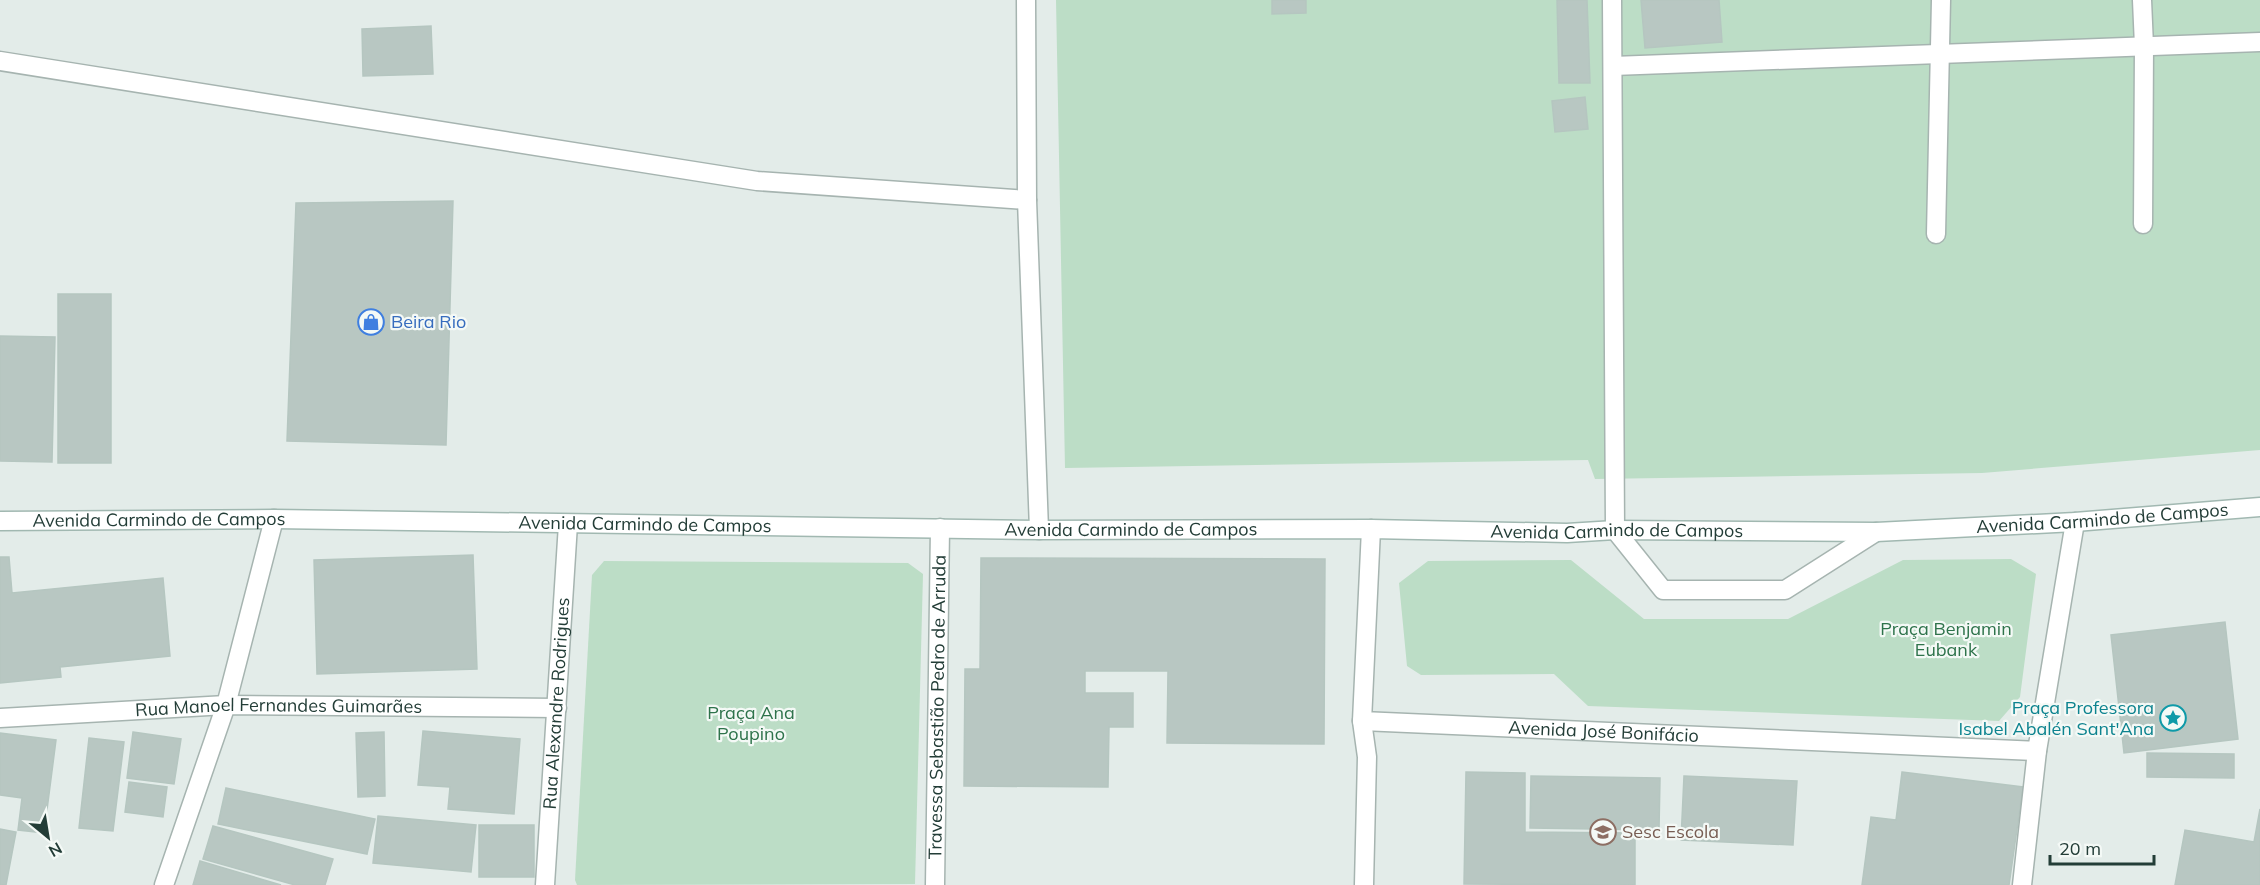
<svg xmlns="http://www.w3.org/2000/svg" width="2260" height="885" font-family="Mulish,sans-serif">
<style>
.green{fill:#bcddc6}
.building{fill:#b8c7c2;stroke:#b5c6c0;stroke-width:1.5}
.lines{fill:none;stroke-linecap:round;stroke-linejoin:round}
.lane-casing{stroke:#a6b4b0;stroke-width:21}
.street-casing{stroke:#a6b4b0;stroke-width:21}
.secondary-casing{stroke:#a1b8b1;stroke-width:21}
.lane{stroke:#fff;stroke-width:18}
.street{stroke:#fff;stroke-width:18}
.secondary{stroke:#fff;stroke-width:18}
.labels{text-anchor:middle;stroke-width:4.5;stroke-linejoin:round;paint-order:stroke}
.shop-label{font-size:18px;fill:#366cbe;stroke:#f4f9f6;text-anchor:start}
.street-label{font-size:18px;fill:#233d37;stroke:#f4f9f6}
.park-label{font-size:18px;fill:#2e734b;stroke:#f4f9f6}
.culture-label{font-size:18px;fill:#0d838f;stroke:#f4f9f6;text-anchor:end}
.education-label{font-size:18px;fill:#785e54;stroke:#f4f9f6;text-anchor:start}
</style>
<rect width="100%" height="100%" fill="#e3ece9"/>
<g class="green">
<path d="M 1056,0 L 2260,0 L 2260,450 L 1982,473 L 1595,479 L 1588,460 L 1065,468 Z"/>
<path d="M 2011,559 L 2036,574 L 2020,697 L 1999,721 L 1588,706 L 1554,674 L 1421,675 L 1407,666 L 1399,583 L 1428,561 L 1571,560 L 1644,619 L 1788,619 L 1903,560 Z"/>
<path d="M 604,561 L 908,563 L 923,574 L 915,884 L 577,885 L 575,880 L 592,575 Z"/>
</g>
<g class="building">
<path d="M 1272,0 L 1306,0 L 1306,13 L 1272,14 Z"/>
<path d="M 1557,0 L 1587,0 L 1590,83 L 1559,83 Z"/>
<path d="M 1641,0 L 1719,0 L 1722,42 L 1645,48 Z"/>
<path d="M 431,26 L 433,74 L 363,76 L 362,29 Z"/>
<path d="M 1585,97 L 1588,129 L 1555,132 L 1552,101 Z"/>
<path d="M 453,201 L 446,445 L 287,441 L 296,203 Z"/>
<rect x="58" y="294" width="53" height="169"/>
<path d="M 0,336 L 55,337 L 52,462 L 0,461 Z"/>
<path d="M 473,555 L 477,669 L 317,674 L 314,560 Z"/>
<path d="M 0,557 L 9,557 L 12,593 L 163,578 L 170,656 L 60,667 L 61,677 L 0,683 Z"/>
<path d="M 981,558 L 1325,559 L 1324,744 L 1167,743 L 1168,671 L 1085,671 L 1085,693 L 1133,693 L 1133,727 L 1109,727 L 1108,787 L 964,786 L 965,669 L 980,669 Z"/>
<path d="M 2225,622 L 2238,739 L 2124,753 L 2111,635 Z"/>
<path d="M 423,731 L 520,739 L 514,814 L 448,809 L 450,787 L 418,785 Z"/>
<path d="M 133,732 L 181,739 L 174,784 L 127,778 Z"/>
<path d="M 384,732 L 385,796 L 358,797 L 356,733 Z"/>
<path d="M 0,733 L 56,740 L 44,833 L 18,830 L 22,798 L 0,795 Z"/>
<path d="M 89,738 L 124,742 L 113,831 L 79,828 Z"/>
<path d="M 2147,753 L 2234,754 L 2234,778 L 2147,777 Z"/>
<path d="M 1466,772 L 1525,773 L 1525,832 L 1635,833 L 1635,885 L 1464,884 Z"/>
<path d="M 1902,772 L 2023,787 L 2009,885 L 1862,885 L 1871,817 L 1896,820 Z"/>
<path d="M 1531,776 L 1660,778 L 1659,830 L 1530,828 Z"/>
<path d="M 1684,776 L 1797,781 L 1793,845 L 1681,840 Z"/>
<path d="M 129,782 L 167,787 L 163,817 L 125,812 Z"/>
<path d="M 226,788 L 375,819 L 367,854 L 218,824 Z"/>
<path d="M 2260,809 L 2260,885 L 2175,885 L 2185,830 L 2254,842 Z"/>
<path d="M 378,816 L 476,825 L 471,872 L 373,863 Z"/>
<rect x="479" y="825" width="55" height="52"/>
<path d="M 213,826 L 333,859 L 325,885 L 295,885 L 203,859 Z"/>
<path d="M 0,829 L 16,832 L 6,885 L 0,885 Z"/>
<path d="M 200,861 L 281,885 L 193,885 Z"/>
</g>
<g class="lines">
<g class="lane-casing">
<g id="lane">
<path d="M 1026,0 L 1027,200 L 1039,530"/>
<path d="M 1612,0 L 1615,530 L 1663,590 L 1785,590 L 1876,532"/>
<path d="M 2142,0 L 2144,46 L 2143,224"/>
<path d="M 0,61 L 757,181 L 1027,200"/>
<path d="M 1613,66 L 2260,42"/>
<path d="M 1936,234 L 1941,0"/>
<path d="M 1362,721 L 1367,757 L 1364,885"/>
</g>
</g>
<g class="street-casing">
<g id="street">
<path id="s1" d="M 1371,529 L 1362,721 L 2037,751"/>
<path id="s2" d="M 0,718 L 226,705 L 557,708"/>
<path d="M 164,885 L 226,705 L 274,519"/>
<path id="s3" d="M 545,885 L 568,524"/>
<path id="s4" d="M 935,885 L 940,528"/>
<path d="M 2022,885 L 2037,751 L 2075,522"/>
</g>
</g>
<g class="secondary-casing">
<g id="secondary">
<path id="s5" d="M 0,521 L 274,519 L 1039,530 L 1371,529 L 1567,533 L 1615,530 L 1876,532 L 2075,522 L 2260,507"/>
</g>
</g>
<use href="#lane" class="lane"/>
<use href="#street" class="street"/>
<use href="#secondary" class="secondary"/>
</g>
<defs>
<g id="shop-ring" transform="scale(1.35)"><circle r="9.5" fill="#f4f9f6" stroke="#3f7fe0" stroke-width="1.5"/><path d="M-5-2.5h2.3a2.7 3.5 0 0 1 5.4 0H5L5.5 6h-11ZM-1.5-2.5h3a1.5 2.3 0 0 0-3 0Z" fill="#3f7fe0"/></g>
<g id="sight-ring" transform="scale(1.35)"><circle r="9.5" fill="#f4f9f6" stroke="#0f9aa8" stroke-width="1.5"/><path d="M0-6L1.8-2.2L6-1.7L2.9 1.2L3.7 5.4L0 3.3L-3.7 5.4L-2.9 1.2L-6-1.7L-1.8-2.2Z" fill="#0f9aa8"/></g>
<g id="school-ring" transform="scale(1.35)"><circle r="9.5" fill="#f4f9f6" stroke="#8d6e63" stroke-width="1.5"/><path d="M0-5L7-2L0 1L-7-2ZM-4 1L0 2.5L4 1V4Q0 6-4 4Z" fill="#8d6e63"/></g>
</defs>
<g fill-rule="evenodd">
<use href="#shop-ring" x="371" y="322"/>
<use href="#sight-ring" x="2173" y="718"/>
<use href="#school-ring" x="1603" y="832"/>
</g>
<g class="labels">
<g class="shop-label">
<text x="391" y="328">Beira Rio</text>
</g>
<g class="street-label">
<text dy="6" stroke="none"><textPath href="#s5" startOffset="2103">Avenida Carmindo de Campos</textPath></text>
<text dy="6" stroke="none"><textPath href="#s5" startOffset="159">Avenida Carmindo de Campos</textPath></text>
<text dy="6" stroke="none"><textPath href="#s5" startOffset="645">Avenida Carmindo de Campos</textPath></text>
<text dy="6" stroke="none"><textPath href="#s5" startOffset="1131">Avenida Carmindo de Campos</textPath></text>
<text dy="6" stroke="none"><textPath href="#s5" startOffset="1617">Avenida Carmindo de Campos</textPath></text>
<text dy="6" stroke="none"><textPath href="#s3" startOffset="182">Rua Alexandre Rodrigues</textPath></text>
<text dy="6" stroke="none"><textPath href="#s4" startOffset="178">Travessa Sebastião Pedro de Arruda</textPath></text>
<text dy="6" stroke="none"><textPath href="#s2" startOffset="279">Rua Manoel Fernandes Guimarães</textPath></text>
<text dy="6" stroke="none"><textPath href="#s1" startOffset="434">Avenida José Bonifácio</textPath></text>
</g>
<g class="park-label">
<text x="1946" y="635">Praça Benjamin<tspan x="1946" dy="21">Eubank</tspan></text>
<text x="751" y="719">Praça Ana<tspan x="751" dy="21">Poupino</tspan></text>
</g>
<g class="culture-label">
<text x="2154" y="714">Praça Professora<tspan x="2154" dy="21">Isabel Abalén Sant'Ana</tspan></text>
</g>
<g class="education-label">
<text x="1622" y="838">Sesc Escola</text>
</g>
</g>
<g transform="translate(48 837) rotate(150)" stroke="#f4f9f6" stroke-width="4.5" paint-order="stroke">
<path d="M0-4.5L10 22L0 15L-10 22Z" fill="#233d37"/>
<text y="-9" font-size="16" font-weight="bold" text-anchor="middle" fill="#233d37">N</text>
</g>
<path d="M2050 855v9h104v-9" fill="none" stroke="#233d37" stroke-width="3"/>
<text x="2059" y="855" font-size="18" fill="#233d37" stroke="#f4f9f6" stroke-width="4.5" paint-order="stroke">20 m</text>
</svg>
